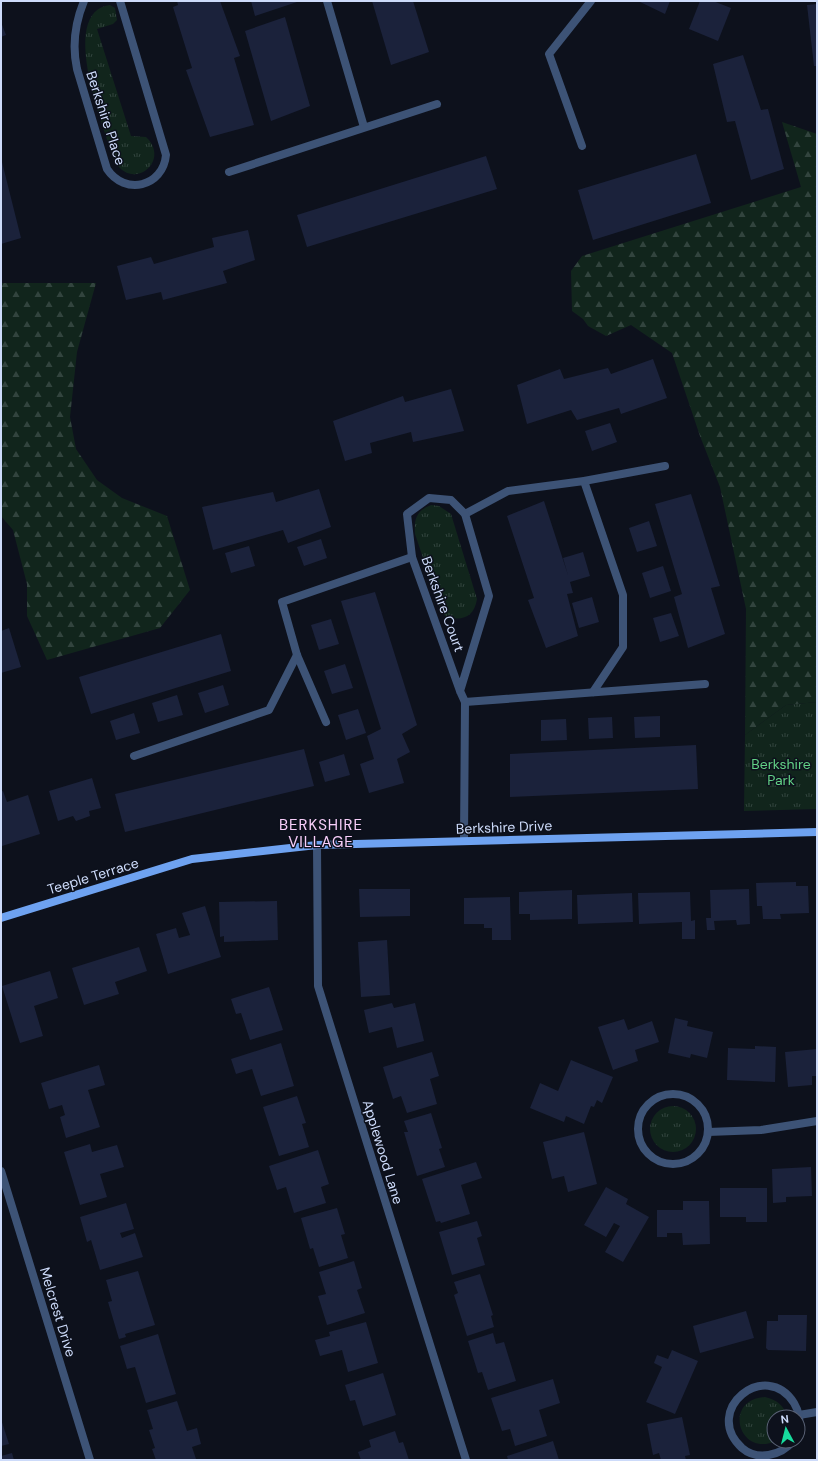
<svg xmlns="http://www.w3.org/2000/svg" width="818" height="1461" font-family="'DM Sans',sans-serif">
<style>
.grass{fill:url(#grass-tufts)}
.forest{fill:url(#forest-firs)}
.building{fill:#1b223b}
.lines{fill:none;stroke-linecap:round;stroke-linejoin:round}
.lane{stroke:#3d5376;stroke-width:8}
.street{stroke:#3d5376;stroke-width:8}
.secondary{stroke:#6ea2f0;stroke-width:8}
.labels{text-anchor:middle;stroke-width:3;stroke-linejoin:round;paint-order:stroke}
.street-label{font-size:14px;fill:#cddbfa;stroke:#0d111c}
.park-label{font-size:14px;fill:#62d186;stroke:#0d111c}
.neighbourhood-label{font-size:15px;letter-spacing:1px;fill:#f8cffa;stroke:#0d111c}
</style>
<defs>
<pattern id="grass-tufts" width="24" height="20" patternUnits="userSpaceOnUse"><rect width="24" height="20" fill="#11251c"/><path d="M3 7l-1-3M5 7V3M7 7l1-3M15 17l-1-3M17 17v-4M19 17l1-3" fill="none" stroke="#32443e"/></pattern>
<pattern id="forest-firs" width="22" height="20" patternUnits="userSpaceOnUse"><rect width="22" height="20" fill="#11251c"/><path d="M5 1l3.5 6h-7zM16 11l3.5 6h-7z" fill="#32443e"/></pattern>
</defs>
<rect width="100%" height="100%" fill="#0d111c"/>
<g class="grass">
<path d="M 110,5 L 115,8 L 117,20 L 113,24 L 97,29 L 131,136 L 146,137 C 171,160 134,192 115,162 C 106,134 56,12 110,5 Z"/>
<path d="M 431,505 L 439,506 L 451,514 L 477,599 C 474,617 463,621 446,617 L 441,611 L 415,534 C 414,519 416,511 431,505 Z"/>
<path d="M 817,702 L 817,809 L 744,811 L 745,735 L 786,705 Z"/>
<circle cx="673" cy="1129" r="23"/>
<path d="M 765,1397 C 777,1400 784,1405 787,1417 L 774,1417 L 774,1441 L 776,1441 C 739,1458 722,1400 765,1397 Z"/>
</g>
<g class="forest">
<path d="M 782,122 L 817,134 L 817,702 L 786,705 L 745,735 L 746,609 L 720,487 L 700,436 L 672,353 L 631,325 L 606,336 L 588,326 L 583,319 L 572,311 L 571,271 L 582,256 L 801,187 Z"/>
<path d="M 1,283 L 96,283 L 77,352 L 70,417 L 76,449 L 97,480 L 122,498 L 167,516 L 190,590 L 160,628 L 47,660 L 27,616 L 27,584 L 13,530 L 1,516 Z"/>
</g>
<g class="building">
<path d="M 177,1 L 220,1 L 240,56 L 234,58 L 254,125 L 210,137 L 186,70 L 192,68 L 173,7 L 178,5 Z"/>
<path d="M 251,1 L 296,1 L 297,2 L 255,16 Z"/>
<path d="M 372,1 L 413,1 L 429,52 L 391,65 Z"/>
<path d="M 638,1 L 670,1 L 665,14 Z"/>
<path d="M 700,1 L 713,1 L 731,8 L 718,41 L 689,29 Z"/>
<path d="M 817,4 L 817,66 L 814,66 L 807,5 Z"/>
<path d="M 285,17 L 310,106 L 271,121 L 245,31 Z"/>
<path d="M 1,22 L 6,35 L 1,37 Z"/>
<path d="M 743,55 L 761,110 L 768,109 L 784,169 L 751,180 L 735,121 L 727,122 L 713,64 Z"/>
<path d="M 696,154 L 711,203 L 593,240 L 578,190 Z"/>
<path d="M 486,156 L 497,189 L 307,247 L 297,215 Z"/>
<path d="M 1,158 L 21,238 L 1,244 Z"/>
<path d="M 248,230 L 255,260 L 223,271 L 227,283 L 163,300 L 161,292 L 126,300 L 117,266 L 151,257 L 154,264 L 214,247 L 212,238 Z"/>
<path d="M 653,359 L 667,398 L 621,414 L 619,408 L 577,420 L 571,410 L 527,424 L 517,385 L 560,369 L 564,379 L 608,368 L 611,374 Z"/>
<path d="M 451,389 L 464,431 L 413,442 L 411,432 L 370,443 L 372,453 L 345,461 L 333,421 L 403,396 L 405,402 Z"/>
<path d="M 610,423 L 617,442 L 592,451 L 585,431 Z"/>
<path d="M 319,489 L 331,527 L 288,543 L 283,530 L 213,550 L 202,507 L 273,492 L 276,502 Z"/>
<path d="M 691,494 L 720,586 L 711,588 L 725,634 L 688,648 L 674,597 L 682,594 L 655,504 Z"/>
<path d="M 544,501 L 568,575 L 563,558 L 583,552 L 590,576 L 570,582 L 573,593 L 567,594 L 578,636 L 546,648 L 528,600 L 534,598 L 507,516 Z"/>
<path d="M 649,521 L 657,546 L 637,552 L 629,528 Z"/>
<path d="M 321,539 L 327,558 L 304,566 L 297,547 Z"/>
<path d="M 249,546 L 255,566 L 231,573 L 225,553 Z"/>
<path d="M 663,566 L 671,591 L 650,598 L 642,573 Z"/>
<path d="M 375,592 L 417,725 L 402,734 L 410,752 L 397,759 L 404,783 L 369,793 L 360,764 L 374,759 L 367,736 L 381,729 L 341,601 Z"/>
<path d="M 592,597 L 599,622 L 579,628 L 572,603 Z"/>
<path d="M 671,613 L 679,636 L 660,642 L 653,618 Z"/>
<path d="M 331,619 L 339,644 L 319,650 L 311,625 Z"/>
<path d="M 9,628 L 21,667 L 1,673 L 1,631 Z"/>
<path d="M 221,634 L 231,671 L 91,714 L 79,677 Z"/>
<path d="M 345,664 L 353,688 L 332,694 L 324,671 Z"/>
<path d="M 223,685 L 229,705 L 205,713 L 198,693 Z"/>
<path d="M 177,695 L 183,715 L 158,722 L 152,703 Z"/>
<path d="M 358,709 L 366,733 L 346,740 L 338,715 Z"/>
<path d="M 134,713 L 140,733 L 116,740 L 110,721 Z"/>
<path d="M 660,716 L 660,737 L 635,738 L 634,717 Z"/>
<path d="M 612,717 L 613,738 L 589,739 L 588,718 Z"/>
<path d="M 566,719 L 567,740 L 541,741 L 541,720 Z"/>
<path d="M 696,745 L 698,789 L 510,797 L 510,754 Z"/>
<path d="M 304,749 L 314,786 L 125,832 L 115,794 Z"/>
<path d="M 344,754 L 350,775 L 325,782 L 319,762 Z"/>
<path d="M 92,778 L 101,808 L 89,811 L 90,816 L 76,821 L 73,816 L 58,821 L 49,791 Z"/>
<path d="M 3,791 L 7,802 L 28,795 L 40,834 L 2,846 L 1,792 Z"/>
<path d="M 796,882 L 796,886 L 808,886 L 809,913 L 780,914 L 781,919 L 763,919 L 762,906 L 757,906 L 756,883 Z"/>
<path d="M 359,889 L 410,889 L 410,916 L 360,917 Z"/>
<path d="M 749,889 L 750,924 L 737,925 L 736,920 L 714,921 L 715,930 L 707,930 L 706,918 L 711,918 L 710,890 Z"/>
<path d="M 572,890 L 572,919 L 530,920 L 530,914 L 519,914 L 519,892 Z"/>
<path d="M 690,892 L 691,921 L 695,920 L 695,939 L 682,939 L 682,922 L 639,924 L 638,893 Z"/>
<path d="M 632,893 L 633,922 L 578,924 L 577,895 Z"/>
<path d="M 510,897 L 511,940 L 492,940 L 492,928 L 484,928 L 484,924 L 464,924 L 464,898 Z"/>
<path d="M 277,901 L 278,940 L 224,942 L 224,936 L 220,937 L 219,902 Z"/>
<path d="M 205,906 L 221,957 L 168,974 L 156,934 L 176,928 L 179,938 L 190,935 L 182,913 Z"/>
<path d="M 387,940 L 390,995 L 361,997 L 358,942 Z"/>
<path d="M 139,947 L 147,971 L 115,982 L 119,994 L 84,1005 L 72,968 Z"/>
<path d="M 50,971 L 58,998 L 34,1006 L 43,1036 L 20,1043 L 2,986 Z"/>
<path d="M 269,987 L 283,1030 L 250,1040 L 241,1013 L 236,1014 L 231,999 Z"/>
<path d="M 392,1003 L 394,1008 L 415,1003 L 424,1041 L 397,1048 L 392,1027 L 369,1033 L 364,1010 Z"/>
<path d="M 675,1018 L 688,1021 L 687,1026 L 713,1032 L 707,1058 L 691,1054 L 690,1058 L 668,1053 Z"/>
<path d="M 624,1019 L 628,1030 L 652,1021 L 659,1042 L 635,1050 L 638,1061 L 613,1070 L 598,1027 Z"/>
<path d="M 281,1043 L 294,1086 L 261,1096 L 252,1069 L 236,1074 L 231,1059 Z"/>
<path d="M 755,1046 L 776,1047 L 775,1082 L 727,1080 L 728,1048 L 755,1049 Z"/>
<path d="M 817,1049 L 817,1076 L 812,1076 L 812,1085 L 788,1087 L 785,1052 Z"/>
<path d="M 432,1052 L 439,1076 L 430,1079 L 437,1104 L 407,1113 L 401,1096 L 393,1099 L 383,1067 Z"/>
<path d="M 571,1060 L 613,1077 L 602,1103 L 597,1100 L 594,1107 L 591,1106 L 584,1124 L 566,1116 L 564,1122 L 530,1108 L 540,1083 L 558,1091 Z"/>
<path d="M 99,1065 L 105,1085 L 88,1090 L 100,1127 L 66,1138 L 60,1117 L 65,1115 L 62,1105 L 49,1109 L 41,1083 Z"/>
<path d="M 297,1096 L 306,1123 L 302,1124 L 309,1147 L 279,1156 L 263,1107 Z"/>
<path d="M 431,1113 L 442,1148 L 439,1149 L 445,1167 L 417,1176 L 404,1132 L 408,1132 L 404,1121 Z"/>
<path d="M 584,1132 L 597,1184 L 568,1192 L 564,1176 L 552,1179 L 543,1142 Z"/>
<path d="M 90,1144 L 92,1152 L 117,1145 L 124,1167 L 100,1174 L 107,1197 L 80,1205 L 64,1152 Z"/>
<path d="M 318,1150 L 329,1184 L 321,1187 L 326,1203 L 294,1213 L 286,1187 L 277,1190 L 269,1166 Z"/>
<path d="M 476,1162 L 482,1178 L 461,1185 L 470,1214 L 441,1223 L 440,1221 L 436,1222 L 422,1179 Z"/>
<path d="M 811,1167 L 812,1196 L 786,1197 L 786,1202 L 773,1203 L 772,1169 Z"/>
<path d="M 606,1187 L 628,1199 L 626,1204 L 649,1217 L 623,1262 L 605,1252 L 620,1226 L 614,1223 L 606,1237 L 584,1225 Z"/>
<path d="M 720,1188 L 767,1188 L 767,1222 L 746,1222 L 746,1217 L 720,1217 Z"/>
<path d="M 683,1201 L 709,1201 L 710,1244 L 683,1245 L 682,1233 L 667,1233 L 667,1237 L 657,1237 L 657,1210 L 683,1210 Z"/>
<path d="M 126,1203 L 134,1229 L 120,1233 L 122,1238 L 135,1233 L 143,1257 L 100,1270 L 91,1240 L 87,1242 L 80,1217 Z"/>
<path d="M 337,1208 L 345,1234 L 341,1235 L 348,1258 L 319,1267 L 313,1248 L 310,1249 L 301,1218 Z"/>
<path d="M 477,1221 L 482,1236 L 477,1238 L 485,1265 L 452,1275 L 439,1232 Z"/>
<path d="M 354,1261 L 362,1288 L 357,1290 L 365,1313 L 327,1325 L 318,1296 L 326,1294 L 319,1272 Z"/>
<path d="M 138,1271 L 155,1325 L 125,1334 L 126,1337 L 119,1339 L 108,1302 L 112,1301 L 106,1280 Z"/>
<path d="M 480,1274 L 493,1315 L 491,1316 L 494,1327 L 467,1336 L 454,1295 L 458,1293 L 454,1282 Z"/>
<path d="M 746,1311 L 754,1338 L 700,1353 L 693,1326 Z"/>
<path d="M 778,1315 L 807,1315 L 806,1351 L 768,1350 L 766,1348 L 767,1321 L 778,1321 Z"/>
<path d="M 366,1322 L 378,1363 L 348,1372 L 342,1350 L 320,1356 L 315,1340 L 330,1336 L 329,1332 Z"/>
<path d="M 493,1333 L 496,1344 L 504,1342 L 516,1381 L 488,1390 L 482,1372 L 478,1373 L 468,1341 Z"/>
<path d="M 158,1334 L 176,1394 L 146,1403 L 135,1367 L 127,1369 L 120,1346 Z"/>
<path d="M 672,1350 L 698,1361 L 675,1414 L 646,1402 L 662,1367 L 654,1363 L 657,1355 L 668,1359 Z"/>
<path d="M 383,1373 L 396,1415 L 363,1426 L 355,1400 L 350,1401 L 345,1385 Z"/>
<path d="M 553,1379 L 560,1403 L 539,1410 L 547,1436 L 515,1446 L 510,1429 L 502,1431 L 491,1398 Z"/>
<path d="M 177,1401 L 187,1431 L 197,1428 L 201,1444 L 192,1447 L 196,1459 L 156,1460 L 152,1449 L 155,1448 L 149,1430 L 153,1429 L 147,1410 Z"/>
<path d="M 682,1417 L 690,1455 L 685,1456 L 686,1460 L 661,1460 L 659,1453 L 653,1455 L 647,1424 Z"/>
<path d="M 1,1419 L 9,1444 L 1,1446 Z"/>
<path d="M 395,1431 L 399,1443 L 403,1442 L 409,1460 L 361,1460 L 358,1452 L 371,1447 L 369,1440 Z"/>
<path d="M 553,1441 L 559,1460 L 508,1460 L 507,1456 Z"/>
<path d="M 12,1453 L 14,1460 L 1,1460 L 1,1456 Z"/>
</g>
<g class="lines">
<g class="lane">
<path d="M 327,1 L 364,127"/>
<path d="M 582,146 L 549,54 L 591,1"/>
<path d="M 229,172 L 437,104"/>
<path d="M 584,481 L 623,595 L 623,647 L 593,692"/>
<path d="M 465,514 L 508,491 L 584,481 L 665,466"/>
<path d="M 465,702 L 705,684"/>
<path d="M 326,722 L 297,655 L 282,602 L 412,557"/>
<path d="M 134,756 L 269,710 L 297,655"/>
</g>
<g class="street">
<path d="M 84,1 C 75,23 72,46 77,69 L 107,169 C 125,196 163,187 166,155 L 120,1"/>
<path d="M 460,691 L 489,596 L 465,514 L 451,500 L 429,498 L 407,514 L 412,557 L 460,691 L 465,702 L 464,841"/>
<path d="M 317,845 L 318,986 L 466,1460"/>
<circle cx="673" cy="1129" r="35"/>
<path d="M 708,1132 L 761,1130 L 817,1121"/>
<path d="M 1,1171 L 90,1460"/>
<path d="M 799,1415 L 817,1412"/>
<path d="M 793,1441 C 781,1456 757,1461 742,1448 C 701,1410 766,1358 794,1403 C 799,1411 801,1422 798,1430"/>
</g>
<path class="secondary" d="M 1,918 L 192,859 L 317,845 L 817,832"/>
</g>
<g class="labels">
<g class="street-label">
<text transform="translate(106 118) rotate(72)" y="5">Berkshire Place</text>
<text transform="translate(443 604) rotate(70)" y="5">Berkshire Court</text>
<text transform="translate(504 827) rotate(-2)" y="5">Berkshire Drive</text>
<text transform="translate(93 876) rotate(-17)" y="5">Teeple Terrace</text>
<text transform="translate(383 1152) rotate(73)" y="5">Applewood Lane</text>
<text transform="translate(58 1312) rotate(73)" y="5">Melcrest Drive</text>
</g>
<g class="park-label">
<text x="781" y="769">Berkshire<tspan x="781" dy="16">Park</tspan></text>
</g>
<g class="neighbourhood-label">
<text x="321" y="830">BERKSHIRE<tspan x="321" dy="17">VILLAGE</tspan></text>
</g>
</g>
<rect width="818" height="1461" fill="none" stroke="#cddbfa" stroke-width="4"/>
<g transform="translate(786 1429) rotate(353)"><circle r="19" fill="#0d111c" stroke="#5a6275"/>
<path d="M0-3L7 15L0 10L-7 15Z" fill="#17dc9d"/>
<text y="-6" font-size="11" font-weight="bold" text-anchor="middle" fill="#cddbfa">N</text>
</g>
</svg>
